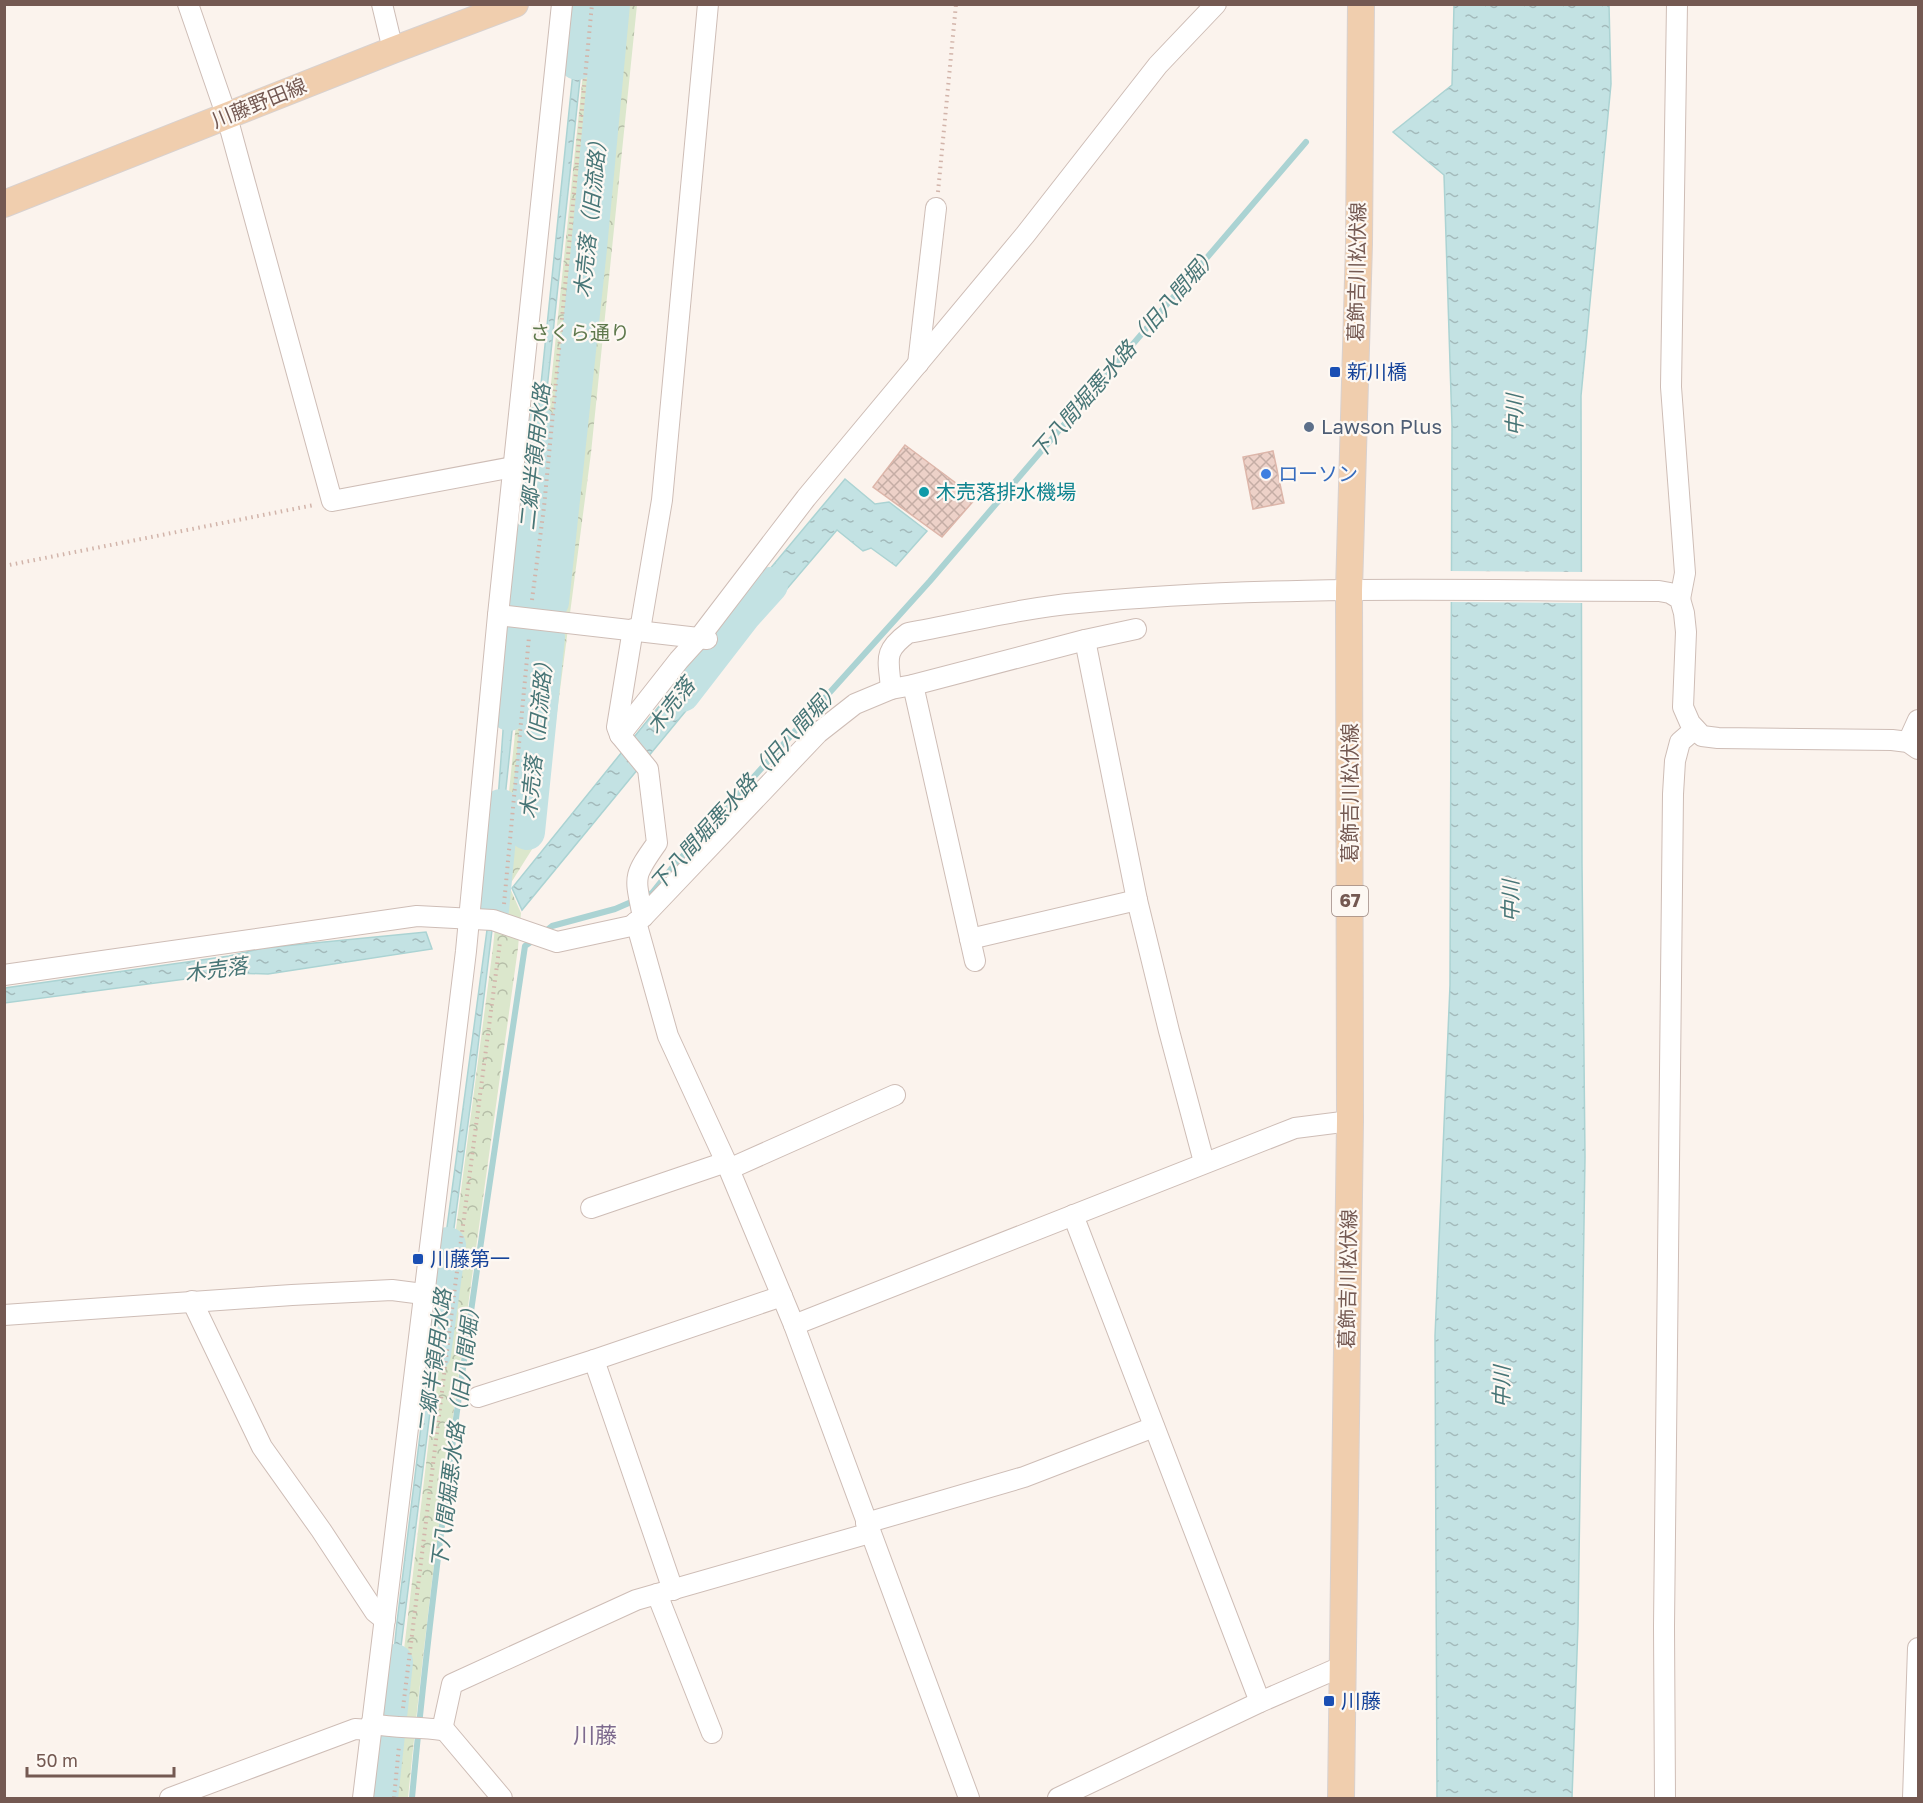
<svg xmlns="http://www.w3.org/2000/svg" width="1923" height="1803" font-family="'Golos Text','Noto Sans JP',sans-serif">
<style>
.forest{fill:url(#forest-crowns)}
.water{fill:url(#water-ripples);stroke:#abd3d3;stroke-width:1.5}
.pier{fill:#fbf3ed}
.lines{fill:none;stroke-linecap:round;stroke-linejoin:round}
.stream{stroke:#abd3d3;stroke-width:6}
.river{stroke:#c3e2e3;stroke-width:36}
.building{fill:url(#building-cross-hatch);stroke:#ddb6aa;stroke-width:1.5}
.minor-casing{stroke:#cebdb6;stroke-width:22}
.major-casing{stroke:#d8d1cf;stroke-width:28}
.path{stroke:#d2b4aa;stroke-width:4;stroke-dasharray:1.5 4.5;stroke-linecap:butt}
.minor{stroke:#fff;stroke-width:20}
.major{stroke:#f0ceae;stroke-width:26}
.transit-dot{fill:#1a4fb4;stroke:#fdf8f3;stroke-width:2}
.service-dot{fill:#5c6f8a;stroke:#fdf8f3;stroke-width:2}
.shop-dot{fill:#3f7fe0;stroke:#fdf8f3;stroke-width:2}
.culture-dot{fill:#0f9aa8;stroke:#fdf8f3;stroke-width:2}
.labels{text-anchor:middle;stroke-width:4.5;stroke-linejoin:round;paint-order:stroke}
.shield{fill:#fdf8f3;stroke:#9d8982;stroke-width:1.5}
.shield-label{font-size:18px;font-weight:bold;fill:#745952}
.street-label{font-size:20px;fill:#745952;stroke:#fdf8f3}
.park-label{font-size:20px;fill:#5e784c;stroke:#fdf8f3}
.transit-label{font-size:20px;fill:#164399;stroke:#fdf8f3;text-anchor:start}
.service-label{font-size:20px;fill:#4e5e75;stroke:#fdf8f3;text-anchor:start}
.shop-label{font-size:20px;fill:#366cbe;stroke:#fdf8f3;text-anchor:start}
.culture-label{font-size:20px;fill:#0d838f;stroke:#fdf8f3;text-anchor:start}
.water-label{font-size:21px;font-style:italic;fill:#477576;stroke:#fdf8f3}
.quarter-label{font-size:22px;fill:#7d6a8e;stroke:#fdf8f3}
</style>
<defs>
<pattern id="forest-crowns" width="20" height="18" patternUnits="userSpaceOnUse" patternTransform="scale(1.5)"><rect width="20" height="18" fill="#dbe7cc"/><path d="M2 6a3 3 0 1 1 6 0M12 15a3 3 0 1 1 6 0" fill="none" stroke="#b6bea8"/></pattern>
<pattern id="water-ripples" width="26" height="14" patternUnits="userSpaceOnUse" patternTransform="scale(1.5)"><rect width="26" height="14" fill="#c3e2e3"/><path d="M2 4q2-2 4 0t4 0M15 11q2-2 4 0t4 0" fill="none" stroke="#a3babb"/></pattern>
<pattern id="building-cross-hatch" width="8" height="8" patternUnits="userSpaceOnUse" patternTransform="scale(1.5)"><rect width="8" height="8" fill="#edd1c8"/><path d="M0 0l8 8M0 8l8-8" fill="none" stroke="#c5ada5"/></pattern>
</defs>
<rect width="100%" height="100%" fill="#fbf3ed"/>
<path class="forest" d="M 590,5 L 637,5 L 591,453 L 541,835 L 509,886 L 521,913 L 518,948 C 479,1231 436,1514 408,1798 L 389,1798 L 396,1717 L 434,1396 L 493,947 Z"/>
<g class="water">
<path d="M 1454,5 L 1609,5 L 1611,84 L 1581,396 L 1582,864 L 1585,1157 L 1578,1625 L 1572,1798 L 1437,1798 L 1435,1336 L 1450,985 L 1452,426 L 1444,175 L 1393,132 L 1452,85 Z"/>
<path d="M 587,13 L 538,474 L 532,472 L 579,14 Z"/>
<path d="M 845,479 L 875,504 L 889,502 L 927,531 L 896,566 L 871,548 L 863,551 L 837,530 L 757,624 L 735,620 L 733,613 Z"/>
<path d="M 530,485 L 538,485 L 528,572 L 521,566 Z"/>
<path d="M 702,653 L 731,656 L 522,910 L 512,888 Z"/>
<path d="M 508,662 L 519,664 L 499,855 L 494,855 Z"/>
<path d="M 487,930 L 492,930 L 475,1071 L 445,1295 L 438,1294 Z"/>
<path d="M 426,932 L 432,949 L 268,974 L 231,973 L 5,1003 L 5,988 L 229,956 L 263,948 Z"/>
<path d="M 436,1305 L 443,1307 L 393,1711 L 388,1710 L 397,1622 Z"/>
</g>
<path class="pier" d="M 1448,571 L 1584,572 L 1584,603 L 1448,602 Z"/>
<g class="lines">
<g class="stream">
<path d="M 543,933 L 552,926 L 615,909 L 652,893 L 671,869 L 930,581 L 1306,142"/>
<path d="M 412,1798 C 438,1513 483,1229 525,946 L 535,939"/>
</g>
<g class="river">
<path d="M 577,62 L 583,4"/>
<path d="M 551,602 L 589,248 L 612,4"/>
<path d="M 682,694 L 743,615 L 770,585"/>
<path d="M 509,713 L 538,424"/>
<path d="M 527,832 L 547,637"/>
<path d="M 491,910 L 501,807"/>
<path d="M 433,1354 L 448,1245"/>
<path d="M 380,1798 L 395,1662"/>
</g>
</g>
<g class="building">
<path d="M 905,445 L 976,498 L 942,537 L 873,487 Z"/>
<path d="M 1273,451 L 1284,503 L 1253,509 L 1243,457 Z"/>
</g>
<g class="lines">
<g class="minor-casing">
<g id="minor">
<path d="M 188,4 L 227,117 L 332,501 L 513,467"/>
<path d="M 382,4 L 393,50"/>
<path d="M 1677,4 L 1671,387 L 1685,573 L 1680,599"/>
<path d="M 918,364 L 936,208"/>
<path d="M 498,615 L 707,639"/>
<path d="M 633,629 L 617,727 L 620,735 L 648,769 L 657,843 C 632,878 635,876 643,917"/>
<path d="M 640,630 L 662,500 L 708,4"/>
<path d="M 1085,640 L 1137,900 L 1169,1031 L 1204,1162"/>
<path d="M 913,685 L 975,961"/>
<path d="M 891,689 C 889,660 882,652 908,633 C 964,623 1021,608 1078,603 C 1270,584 1465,591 1659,591 L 1670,593 L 1680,599 L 1684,613 L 1686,632 L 1683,707 L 1690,723 L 1702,736 L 1718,738 L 1892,740 L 1908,742 L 1918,749"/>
<path d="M 620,735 L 679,660 L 699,638 L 806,498 L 1025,235 L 1158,65 L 1216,4"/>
<path d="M 1908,742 L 1918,720"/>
<path d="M 636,922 L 668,1036 L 726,1162 L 794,1325 L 969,1798"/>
<path d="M 970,939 L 1137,900"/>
<path d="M 4,975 L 417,916 L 493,920 L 557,942 L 631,926 L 643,917 L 818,733 L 855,704 L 891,689 L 913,685 L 1085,640 L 1136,629"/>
<path d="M 729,1169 L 895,1095"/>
<path d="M 591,1208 L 726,1162"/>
<path d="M 1073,1215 L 1260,1702"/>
<path d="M 192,1301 L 262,1447 L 321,1530 L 375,1612 L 385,1620"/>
<path d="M 4,1315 L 292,1295 L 392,1290 L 423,1294"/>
<path d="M 794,1325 L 1295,1128 L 1350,1121"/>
<path d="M 594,1360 L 673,1590"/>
<path d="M 478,1397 L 594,1360 L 782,1296"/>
<path d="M 866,1523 L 1024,1477 L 1154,1427"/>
<path d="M 657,1594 L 712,1733"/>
<path d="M 371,1724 C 395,1728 418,1727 442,1730 L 452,1684 L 636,1600 L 870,1533"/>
<path d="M 443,1728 L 502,1798"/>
<path d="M 170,1798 L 355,1729 L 370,1730"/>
<path d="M 363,1798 L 466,951 L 498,615 L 562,4"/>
<path d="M 1058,1798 L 1260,1702 L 1343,1666"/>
<path d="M 1665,1798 L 1664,1627 L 1673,794 L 1675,761 L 1680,742 L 1695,729"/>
<path d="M 1913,1798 L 1918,1648"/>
</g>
</g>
<g class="major-casing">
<g id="major">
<path d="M 4,204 L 393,50 L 515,4"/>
<path d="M 1341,1798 L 1350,1121 L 1349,590 L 1359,244 L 1361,4"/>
</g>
</g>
<g class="path">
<path d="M 938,192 L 956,4"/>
<path d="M 4,566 L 314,505"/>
<path d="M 532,600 L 544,507 L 592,4"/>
<path d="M 504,904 L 529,637"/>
<path d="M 403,1708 L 453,1302 L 500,942"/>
<path d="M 394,1798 L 399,1746"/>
</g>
<use href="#minor" class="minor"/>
<use href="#major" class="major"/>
</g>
<g class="transit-dot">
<rect x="1329" y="366" width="12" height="12" rx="3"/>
<rect x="412" y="1253" width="12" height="12" rx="3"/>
<rect x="1323" y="1695" width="12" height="12" rx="3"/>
</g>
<circle class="service-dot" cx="1309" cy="427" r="6"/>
<circle class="shop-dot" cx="1266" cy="474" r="6"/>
<circle class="culture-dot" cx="924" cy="492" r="6"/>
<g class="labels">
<rect class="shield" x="1332" y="886" width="36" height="30" rx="4.5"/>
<g class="shield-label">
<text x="1350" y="907">67</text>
</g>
<g class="street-label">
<text transform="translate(259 103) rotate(-22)" y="7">川藤野田線</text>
<text transform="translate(1357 272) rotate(-89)" y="7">葛飾吉川松伏線</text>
<text transform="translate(1350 793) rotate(-90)" y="7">葛飾吉川松伏線</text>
<text transform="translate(1348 1279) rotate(-89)" y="7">葛飾吉川松伏線</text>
</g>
<g class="park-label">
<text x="580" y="340">さくら通り</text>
</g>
<g class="transit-label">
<text x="1347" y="379">新川橋</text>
<text x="430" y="1266">川藤第一</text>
<text x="1341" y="1708">川藤</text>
</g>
<g class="service-label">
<text x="1321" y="434">Lawson Plus</text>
</g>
<g class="shop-label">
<text x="1278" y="481">ローソン</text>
</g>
<g class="culture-label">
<text x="936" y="499">木売落排水機場</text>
</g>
<g class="water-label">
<text transform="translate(591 214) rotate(-84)" y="7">木売落（旧流路）</text>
<text transform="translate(1125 353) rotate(-49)" y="7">下八間堀悪水路（旧八間堀）</text>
<text transform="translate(1515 415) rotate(-90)" y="7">中川</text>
<text transform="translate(535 457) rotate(-84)" y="7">二郷半領用水路</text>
<text transform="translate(671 706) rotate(-52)" y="7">木売落</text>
<text transform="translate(537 735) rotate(-84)" y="7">木売落（旧流路）</text>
<text transform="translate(746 786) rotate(-48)" y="7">下八間堀悪水路（旧八間堀）</text>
<text transform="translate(1511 901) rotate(-90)" y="7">中川</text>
<text transform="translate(216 970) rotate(-8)" y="7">木売落</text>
<text transform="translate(435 1362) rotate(-83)" y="7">二郷半領用水路</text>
<text transform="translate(1502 1387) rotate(-89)" y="7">中川</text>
<text transform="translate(456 1433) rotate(-83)" y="7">下八間堀悪水路（旧八間堀）</text>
</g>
<g class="quarter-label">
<text x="595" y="1743">川藤</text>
</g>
</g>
<rect width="1923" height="1803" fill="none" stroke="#745952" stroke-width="12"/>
<path d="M27 1767v9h147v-9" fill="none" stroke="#745952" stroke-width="3"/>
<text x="36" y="1767" font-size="18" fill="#745952" stroke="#fdf8f3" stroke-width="4.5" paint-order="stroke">50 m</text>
</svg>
